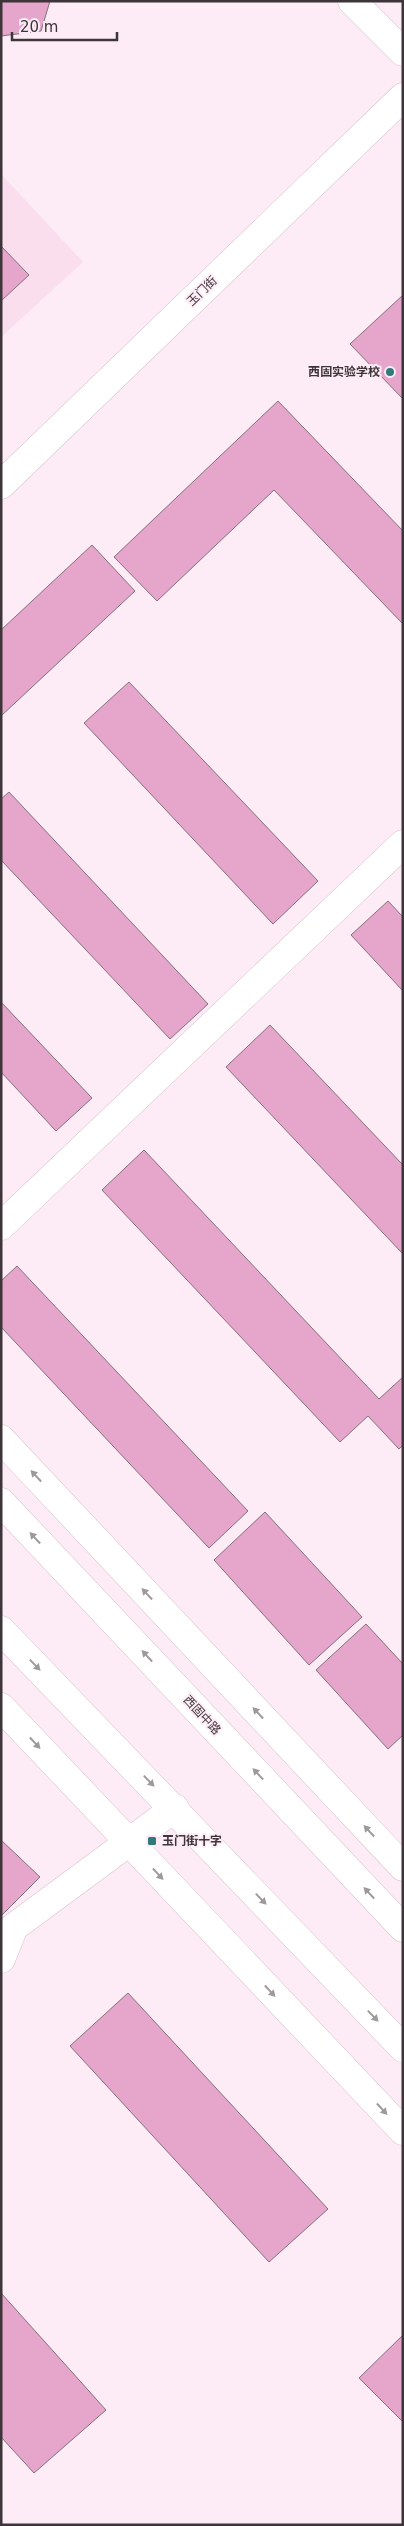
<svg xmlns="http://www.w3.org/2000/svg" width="404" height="2526" font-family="'DejaVu Sans','Noto Sans SC',sans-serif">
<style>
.built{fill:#fadeee}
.building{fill:#e6a5cb;stroke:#84717b}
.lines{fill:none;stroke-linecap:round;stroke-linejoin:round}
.minor-casing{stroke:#d7c2cd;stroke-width:29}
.major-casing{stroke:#d7c2cd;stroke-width:29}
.minor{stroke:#fff;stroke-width:28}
.major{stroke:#fff;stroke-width:28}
.oneway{fill:#9e9a9c}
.poi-dot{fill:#317a79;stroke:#fdecf5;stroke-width:2}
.labels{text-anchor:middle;stroke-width:4;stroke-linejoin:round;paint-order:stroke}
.street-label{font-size:12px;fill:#3d3539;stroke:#fdecf5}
.poi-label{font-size:12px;font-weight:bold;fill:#3d3539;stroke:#fdecf5;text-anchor:end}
</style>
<rect width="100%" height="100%" fill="#fdecf5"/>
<path class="built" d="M 1,174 L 83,262 L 1,337 Z"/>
<g class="building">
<path d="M 1,1 L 50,1 L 41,31 L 1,36 Z"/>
<path d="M 1,246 L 29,275 L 1,301 Z"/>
<path d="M 403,295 L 403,399 L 350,344 Z"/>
<path d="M 278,401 L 403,531 L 403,624 L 274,490 L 157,601 L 114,557 Z"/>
<path d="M 92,545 L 135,591 L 1,716 L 1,630 Z"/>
<path d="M 129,682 L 318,881 L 273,924 L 84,723 Z"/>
<path d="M 9,792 L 208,1004 L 170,1039 L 1,860 L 1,799 Z"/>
<path d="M 388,901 L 403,917 L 403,991 L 351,935 Z"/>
<path d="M 1,1002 L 92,1098 L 56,1131 L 1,1072 Z"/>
<path d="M 270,1025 L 403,1165 L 403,1254 L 226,1067 Z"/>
<path d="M 144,1150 L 379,1399 L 403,1377 L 403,1445 L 399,1449 L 368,1416 L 340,1442 L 102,1190 Z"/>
<path d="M 17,1266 L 248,1511 L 209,1548 L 1,1327 L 1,1281 Z"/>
<path d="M 265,1512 L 362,1617 L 309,1665 L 214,1560 Z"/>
<path d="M 366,1624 L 403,1664 L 403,1735 L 388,1749 L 316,1670 Z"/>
<path d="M 1,1840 L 40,1877 L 1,1916 Z"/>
<path d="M 128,1993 L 328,2209 L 269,2262 L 70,2046 Z"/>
<path d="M 1,2293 L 106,2410 L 34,2473 L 1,2437 Z"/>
<path d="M 403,2335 L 403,2422 L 359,2378 Z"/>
</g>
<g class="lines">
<g class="minor-casing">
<g id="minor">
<path d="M 352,1 L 403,52"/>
<path d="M 1,485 L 403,97"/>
<path d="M 1,1226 L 403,844"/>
<path d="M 1,1439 L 403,1867"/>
<path d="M 1,1707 L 403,2131"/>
<path d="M 1,1959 L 14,1927 L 175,1808"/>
</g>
</g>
<g class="major-casing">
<g id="major">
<path d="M 1,1502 L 403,1928"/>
<path d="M 1,1630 L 403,2048"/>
</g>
</g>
<use href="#minor" class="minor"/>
<use href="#major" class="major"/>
</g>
<defs><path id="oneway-solid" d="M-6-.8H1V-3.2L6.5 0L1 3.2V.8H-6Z" transform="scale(1.25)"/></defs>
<g class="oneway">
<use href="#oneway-solid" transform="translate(36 1476) rotate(-133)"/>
<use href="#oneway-solid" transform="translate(35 1538) rotate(-133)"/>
<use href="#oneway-solid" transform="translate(147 1594) rotate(-133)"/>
<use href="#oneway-solid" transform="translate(147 1656) rotate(-133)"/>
<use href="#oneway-solid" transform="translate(35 1665) rotate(46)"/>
<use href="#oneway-solid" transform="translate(258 1713) rotate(-133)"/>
<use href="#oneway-solid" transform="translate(35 1743) rotate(47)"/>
<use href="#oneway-solid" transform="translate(258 1774) rotate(-133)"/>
<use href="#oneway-solid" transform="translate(149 1781) rotate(46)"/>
<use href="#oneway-solid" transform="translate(369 1831) rotate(-133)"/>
<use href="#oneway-solid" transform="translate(158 1874) rotate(47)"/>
<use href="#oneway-solid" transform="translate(369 1893) rotate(-133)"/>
<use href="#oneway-solid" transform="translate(261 1899) rotate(46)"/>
<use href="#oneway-solid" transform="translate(270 1991) rotate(47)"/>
<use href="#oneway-solid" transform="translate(373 2016) rotate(46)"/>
<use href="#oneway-solid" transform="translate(382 2109) rotate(47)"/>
</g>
<g class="poi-dot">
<circle cx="390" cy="372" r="5"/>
<rect x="147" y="1836" width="10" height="10" rx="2.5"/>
</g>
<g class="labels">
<g class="street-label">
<text transform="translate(202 291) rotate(-44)" y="4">玉门街</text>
<text transform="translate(202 1715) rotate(47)" y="4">西固中路</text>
</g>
<g class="poi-label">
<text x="380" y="376">西固实验学校</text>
<text x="162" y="1845" text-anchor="start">玉门街十字</text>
</g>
</g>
<rect width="404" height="2526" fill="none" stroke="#3d3539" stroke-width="5"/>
<path d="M12 32v8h105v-8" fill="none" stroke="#3d3539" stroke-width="2.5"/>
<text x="20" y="32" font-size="15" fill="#3d3539" stroke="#fdecf5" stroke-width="4" paint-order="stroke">20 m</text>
</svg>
